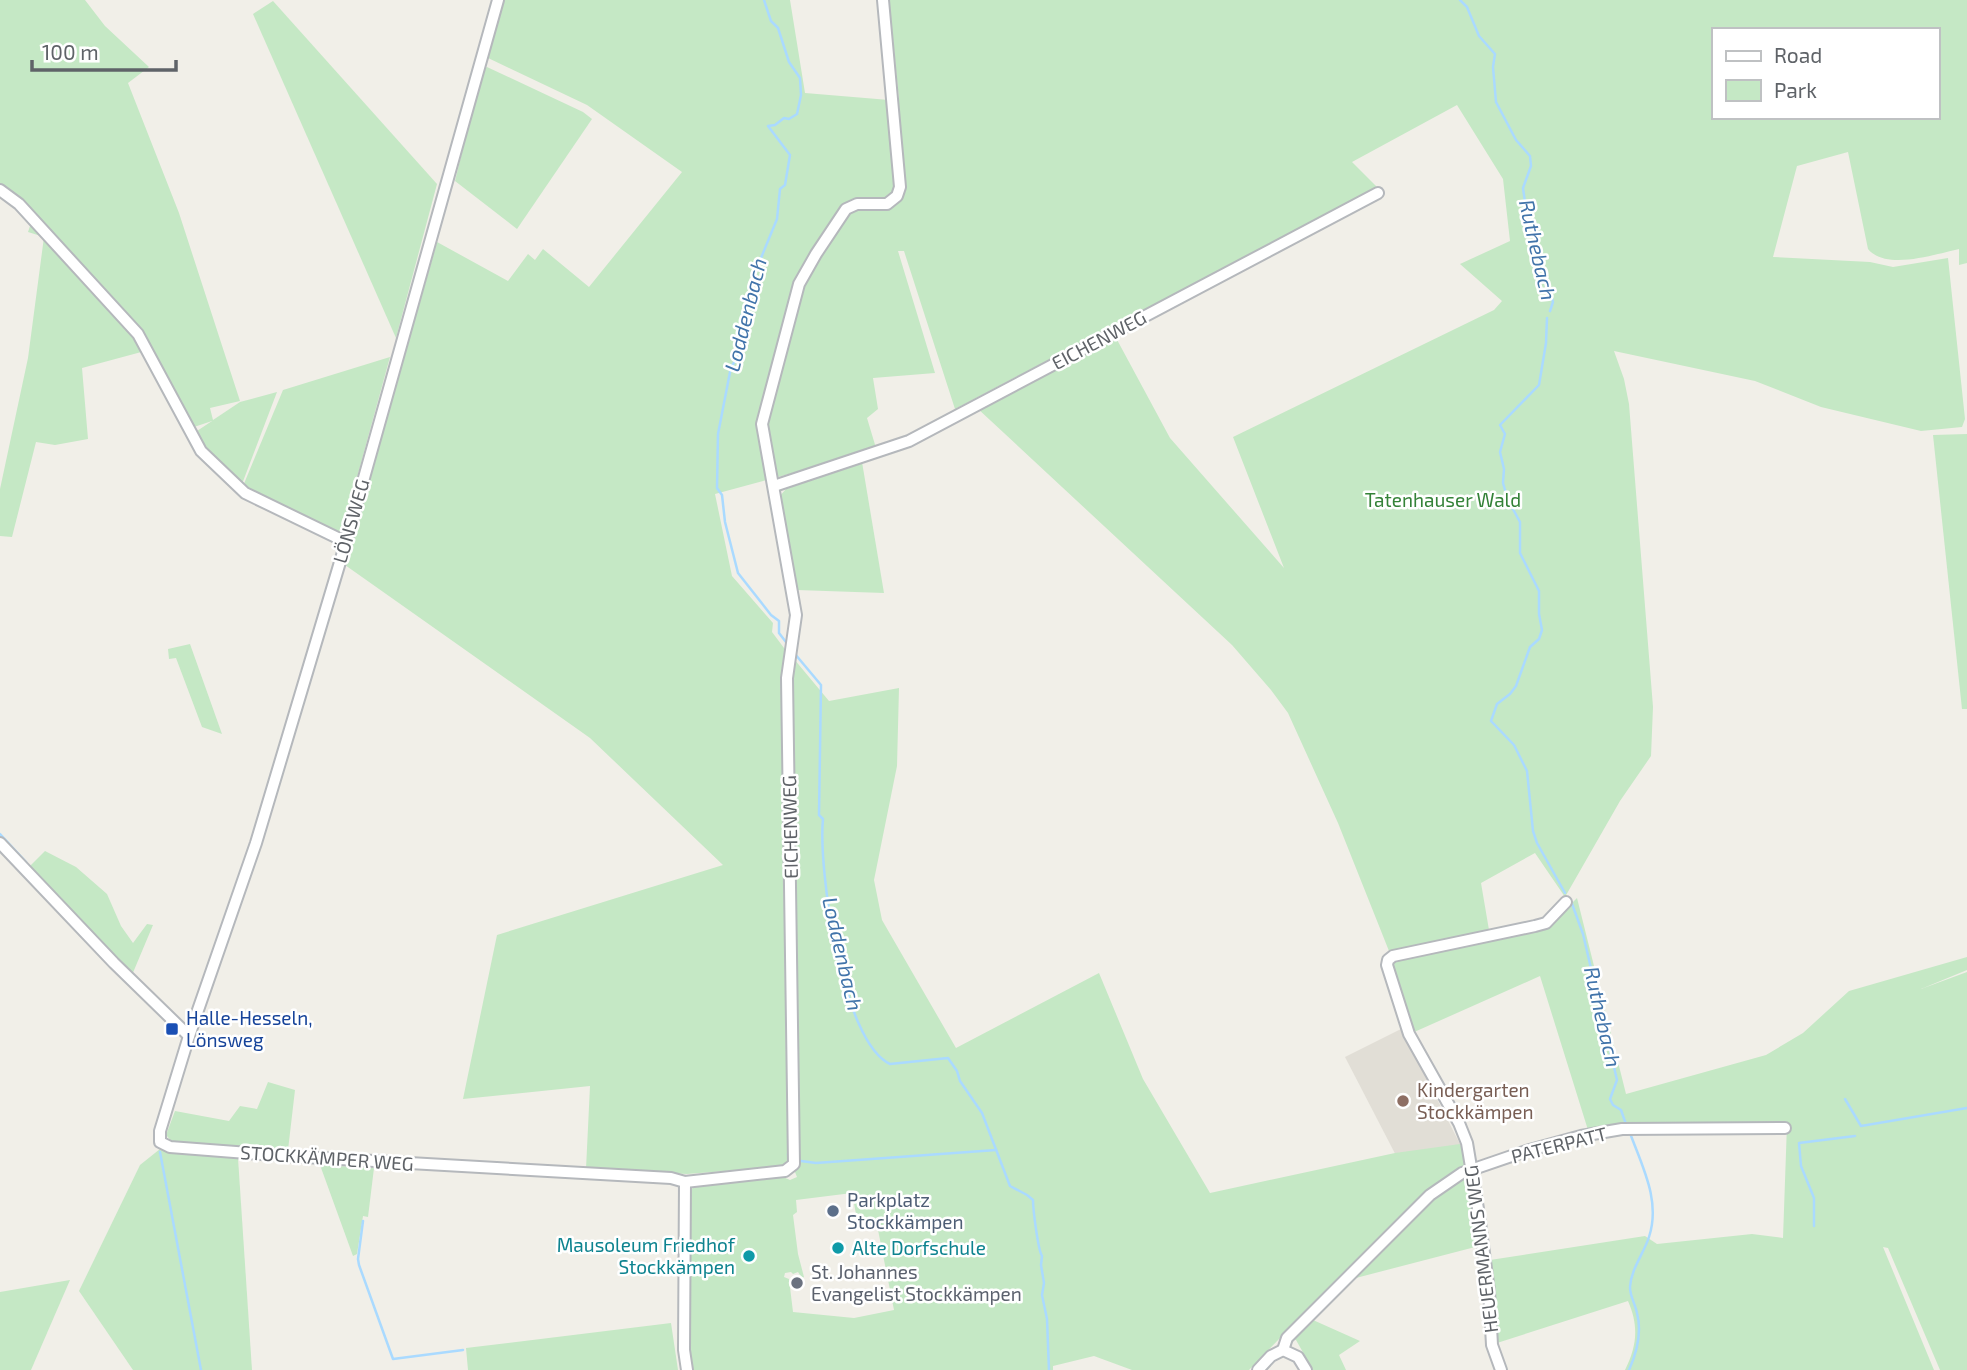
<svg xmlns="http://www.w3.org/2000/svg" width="1967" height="1370" font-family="'Exo 2',sans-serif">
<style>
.education{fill:#e1ded6}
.green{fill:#c5e8c5;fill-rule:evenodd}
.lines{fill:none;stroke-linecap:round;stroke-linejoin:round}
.stream{stroke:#aadaff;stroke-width:2.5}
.minor-casing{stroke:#b5b8bc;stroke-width:14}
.minor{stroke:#fff;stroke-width:10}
.transit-dot{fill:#1a4fb4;stroke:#fff;stroke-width:2.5}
.education-dot{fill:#8d6e63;stroke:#fff;stroke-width:2.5}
.service-dot{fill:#5c6f8a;stroke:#fff;stroke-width:2.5}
.culture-dot{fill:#0f9aa8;stroke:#fff;stroke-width:2.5}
.worship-dot{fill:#6b7280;stroke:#fff;stroke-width:2.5}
.labels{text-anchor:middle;stroke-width:5;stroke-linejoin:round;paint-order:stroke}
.street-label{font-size:19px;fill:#5f6368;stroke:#fff}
.park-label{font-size:19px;fill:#348238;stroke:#fff}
.transit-label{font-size:19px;fill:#164399;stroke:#fff;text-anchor:start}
.education-label{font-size:19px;fill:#785e54;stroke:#fff;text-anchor:start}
.service-label{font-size:19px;fill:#4e5e75;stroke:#fff;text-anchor:start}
.culture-label{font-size:19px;fill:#0d838f;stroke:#fff;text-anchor:end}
.worship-label{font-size:19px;fill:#5b616d;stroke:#fff;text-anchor:start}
.water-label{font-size:21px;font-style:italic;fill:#4174aa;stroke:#fff}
</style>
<rect width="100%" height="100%" fill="#f1efe8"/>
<path class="education" d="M 1401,1029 L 1460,1144 L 1466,1160 L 1403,1169 L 1345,1057 Z"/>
<g class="green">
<path d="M 0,0 L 85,0 L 105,26 L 149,67 L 128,83 L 179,213 L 240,401 L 210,408 L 213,420 L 240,402 L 277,392 L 242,484 L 204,450 L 194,433 L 212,421 L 194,427 L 145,351 L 82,368 L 88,439 L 55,445 L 36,442 L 12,537 L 0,536 L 0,489 L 28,358 L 44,237 L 28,232 L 32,220 L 0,188 Z"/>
<path d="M 503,0 L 790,0 L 805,93 L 889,100 L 899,99 L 889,0 L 1967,0 L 1967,263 L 1959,265 L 1959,249 C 1936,254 1886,271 1868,249 L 1848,152 L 1797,166 L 1773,257 L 1870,262 L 1893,267 L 1948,258 L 1965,419 L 1962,427 L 1921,431 L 1821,407 L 1755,381 L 1614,351 L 1624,379 L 1629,404 L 1653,707 L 1651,756 L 1620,801 L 1565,897 L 1535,853 L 1481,883 L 1489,930 L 1389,951 L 1338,823 L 1288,713 L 1271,690 L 1232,645 L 977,408 L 1115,336 L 1170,438 L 1284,568 L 1233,437 L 1494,310 L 1502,301 L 1460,264 L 1510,241 L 1503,179 L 1457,105 L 1352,162 L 1377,187 L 955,409 L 904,251 L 898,251 L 935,373 L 873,378 L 878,409 L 867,418 L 876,448 L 833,462 L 715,494 L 732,576 L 773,623 L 772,632 L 787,652 L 789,921 L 784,921 L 786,1061 L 790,1061 L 789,1157 L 785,1164 L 778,1167 L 687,1174 L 586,1169 L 590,1086 L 463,1099 L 497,935 L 723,865 L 590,738 L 345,565 L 437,242 L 508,281 L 528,254 L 535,260 L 543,249 L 589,287 L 682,172 L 587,105 L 486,57 ZM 1713,30 L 1937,30 L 1937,117 L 1713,117 Z"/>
<path d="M 273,1 L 437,184 L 396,338 L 253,14 Z"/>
<path d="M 487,67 L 583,112 L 592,119 L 517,229 L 455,181 L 482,70 Z"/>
<path d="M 390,357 L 341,536 L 243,486 L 283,390 Z"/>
<path d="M 1967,434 L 1967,709 L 1962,709 L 1933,435 Z"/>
<path d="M 862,462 L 884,593 L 797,590 L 779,497 L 786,489 Z"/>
<path d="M 190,644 L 222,734 L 202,727 L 176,658 L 169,659 L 168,649 Z"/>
<path d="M 794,659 L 829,701 L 899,688 L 897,766 L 874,880 L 882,920 L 956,1048 L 1099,973 L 1143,1079 L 1210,1193 L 1395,1153 L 1460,1144 L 1467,1163 L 1465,1167 L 1469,1178 L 1479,1246 L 1352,1279 L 1313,1320 L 1360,1341 L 1339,1355 L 1346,1370 L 1313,1370 L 1296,1340 L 1282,1336 L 1249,1370 L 1132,1370 L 1094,1356 L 1053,1366 L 1053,1370 L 691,1370 L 689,1354 L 690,1194 L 693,1187 L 701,1183 L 783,1177 L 790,1180 L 797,1177 L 795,1172 L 799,1161 L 792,679 ZM 852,1193 L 859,1230 L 877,1225 L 894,1310 L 854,1318 L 793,1312 L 789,1279 L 784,1277 L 785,1273 L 791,1272 L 793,1274 L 798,1272 L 802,1278 L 804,1277 L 798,1254 L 793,1215 L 797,1212 L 796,1200 Z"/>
<path d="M 45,851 L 76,867 L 107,894 L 121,926 L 133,943 L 147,924 L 153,925 L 132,975 L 28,868 Z"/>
<path d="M 1577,898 L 1626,1094 L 1766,1055 L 1803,1033 L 1849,991 L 1967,957 L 1967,970 L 1921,989 L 1967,972 L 1967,1370 L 1940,1370 L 1888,1248 L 1883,1247 L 1934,1370 L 1625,1370 C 1637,1346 1639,1326 1628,1301 L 1497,1343 L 1490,1260 L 1645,1236 L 1657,1244 L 1752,1234 L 1783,1238 L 1787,1124 L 1630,1122 L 1588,1130 L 1540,976 L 1412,1033 L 1391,967 L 1396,959 L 1532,933 L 1547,928 Z"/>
<path d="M 268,1082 L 295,1090 L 288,1150 L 173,1143 L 166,1135 L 175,1111 L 229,1121 L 240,1106 L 257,1109 Z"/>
<path d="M 160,1149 L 238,1158 L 252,1370 L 133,1370 L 79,1291 L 140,1165 Z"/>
<path d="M 320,1165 L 374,1168 L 368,1217 L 363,1216 L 357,1254 L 353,1256 Z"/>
<path d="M 70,1280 L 31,1370 L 0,1370 L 0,1292 Z"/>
<path d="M 671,1323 L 678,1370 L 468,1370 L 466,1348 Z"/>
</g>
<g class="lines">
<g class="stream">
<path d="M 764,0 L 771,21 L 778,28 L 789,62 L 800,78 L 801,95 L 797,114 L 789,119 L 784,118 L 775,125 L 768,126 L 790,155 L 785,185 L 780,189 L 777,219 L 761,258 L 756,264 L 748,307 L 742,314 L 740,322 L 742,337 L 738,346 L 738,357 L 731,367 L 718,434 L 717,488 L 722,495 L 725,522 L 738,573 L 771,615 L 779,621 L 779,633 L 789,646"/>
<path d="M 1460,0 L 1467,7 L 1479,36 L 1495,54 L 1493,67 L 1496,102 L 1516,140 L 1530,156 L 1531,166 L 1523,188 L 1525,202 L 1553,302 L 1550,311"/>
<path d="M 1547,318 L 1546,343 L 1539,385 L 1500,425 L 1505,434 L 1500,452 L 1504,469 L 1503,483 L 1508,500 L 1520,522 L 1520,553 L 1539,591 L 1539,614 L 1542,630 L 1539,639 L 1530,647 L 1516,686 L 1510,694 L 1497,704 L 1491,721 L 1514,745 L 1527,771 L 1533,831 L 1537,843 L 1565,893"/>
<path d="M 795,654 L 821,685 L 819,815 L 823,819 C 818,868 842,1042 890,1064 L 948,1058 L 957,1071 L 960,1081 L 982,1113 L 1010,1186 L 1027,1195 L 1033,1200 C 1033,1209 1038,1250 1042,1256 L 1041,1265 L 1044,1283 L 1042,1295 L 1047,1319 L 1049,1370"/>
<path d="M 0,834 L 26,862"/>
<path d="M 1571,901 L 1583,934 L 1617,1080 L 1610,1099 L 1613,1105 L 1621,1110 L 1627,1127"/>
<path d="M 1845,1099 L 1861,1126 L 1967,1108"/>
<path d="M 160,1152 L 201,1370"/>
<path d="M 788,1155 L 789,1148"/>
<path d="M 801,1161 L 816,1163 L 996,1150"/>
<path d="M 363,1221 L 358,1259 L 359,1265 L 393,1359 L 463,1350"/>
<path d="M 1814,1226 L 1814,1198 L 1801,1166 L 1799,1143 L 1855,1136"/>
<path d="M 1629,1370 C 1637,1352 1642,1332 1637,1313 C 1635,1303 1630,1297 1630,1287 C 1631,1269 1644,1253 1649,1237 C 1661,1201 1642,1166 1630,1133"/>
</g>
<g class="minor-casing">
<g id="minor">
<path d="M 498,0 L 346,542 L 256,843 L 189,1036 L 160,1131 L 160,1142 L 170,1147 L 287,1156 L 671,1178 L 685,1182 L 785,1171 L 794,1164 L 787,678 L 796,615 L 762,424 L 799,284 L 816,254 L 846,209 L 857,204 L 887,204 L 897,196 L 900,187 L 883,0"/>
<path d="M 0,190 L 19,204 L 138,334 L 201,451 L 245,493 L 346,542"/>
<path d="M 774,486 L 909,441 L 1378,193"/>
<path d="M 0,843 L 114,963 L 189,1036"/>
<path d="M 685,1182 L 684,1350 L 687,1370"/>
<path d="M 1283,1350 L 1287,1338 L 1430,1195 L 1462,1173 L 1526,1151 L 1581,1136 L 1622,1129 L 1785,1128"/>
<path d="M 1258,1370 L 1271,1356 L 1283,1350 L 1298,1357 L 1306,1370"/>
<path d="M 1501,1370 L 1492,1345 L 1489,1291 L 1479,1215 L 1467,1143 L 1459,1123 L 1409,1034 L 1387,965 L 1388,960 L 1393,956 L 1535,926 L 1546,923 L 1566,902"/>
</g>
</g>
<use href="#minor" class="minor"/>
</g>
<rect class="transit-dot" x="165" y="1022" width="14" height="14" rx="3.5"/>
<circle class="education-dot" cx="1403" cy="1101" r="7"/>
<circle class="service-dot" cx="833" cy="1211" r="7"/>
<g class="culture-dot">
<circle cx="838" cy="1248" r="7"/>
<circle cx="749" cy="1256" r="7"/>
</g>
<circle class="worship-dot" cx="797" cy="1283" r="7"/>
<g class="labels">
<g class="street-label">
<text transform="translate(1099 340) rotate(-28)" y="7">EICHENWEG</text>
<text transform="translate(351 521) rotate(-74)" y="7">LÖNSWEG</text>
<text transform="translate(790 827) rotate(-91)" y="7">EICHENWEG</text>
<text transform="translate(1559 1145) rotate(-14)" y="7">PATERPATT</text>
<text transform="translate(327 1158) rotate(4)" y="7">STOCKKÄMPER WEG</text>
<text transform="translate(1481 1249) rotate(-97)" y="7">HEUERMANNS WEG</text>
</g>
<g class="park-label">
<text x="1443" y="507">Tatenhauser Wald</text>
</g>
<g class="transit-label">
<text x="186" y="1025">Halle-Hesseln,<tspan x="186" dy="22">Lönsweg</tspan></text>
</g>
<g class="education-label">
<text x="1417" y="1097">Kindergarten<tspan x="1417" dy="22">Stockkämpen</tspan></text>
</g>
<g class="service-label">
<text x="847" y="1207">Parkplatz<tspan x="847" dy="22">Stockkämpen</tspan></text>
</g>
<g class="culture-label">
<text x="735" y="1252">Mausoleum Friedhof<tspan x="735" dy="22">Stockkämpen</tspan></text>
<text x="852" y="1255" text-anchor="start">Alte Dorfschule</text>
</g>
<g class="worship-label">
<text x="811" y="1279">St. Johannes<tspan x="811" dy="22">Evangelist Stockkämpen</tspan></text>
</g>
<g class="water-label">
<text transform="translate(1537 250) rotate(77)" y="7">Ruthebach</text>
<text transform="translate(746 315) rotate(-76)" y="7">Loddenbach</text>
<text transform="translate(842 954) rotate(77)" y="7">Loddenbach</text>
<text transform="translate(1602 1017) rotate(77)" y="7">Ruthebach</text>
</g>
</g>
<rect x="1712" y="28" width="228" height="91" fill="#ffffff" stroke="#bfc1c3" stroke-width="2"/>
<rect x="1726" y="51" width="35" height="10" fill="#ffffff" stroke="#bfc1c3" stroke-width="2"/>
<text x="1774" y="63" font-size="21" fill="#5f6368">Road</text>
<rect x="1726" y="80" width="35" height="21" fill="#c5e8c5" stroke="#bfc1c3" stroke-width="2"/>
<text x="1774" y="98" font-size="21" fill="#5f6368">Park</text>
<path d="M32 60v10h144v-10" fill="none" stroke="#5f6368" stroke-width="3.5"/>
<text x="42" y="60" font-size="21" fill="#5f6368" stroke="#ffffff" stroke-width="5" paint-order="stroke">100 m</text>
</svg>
